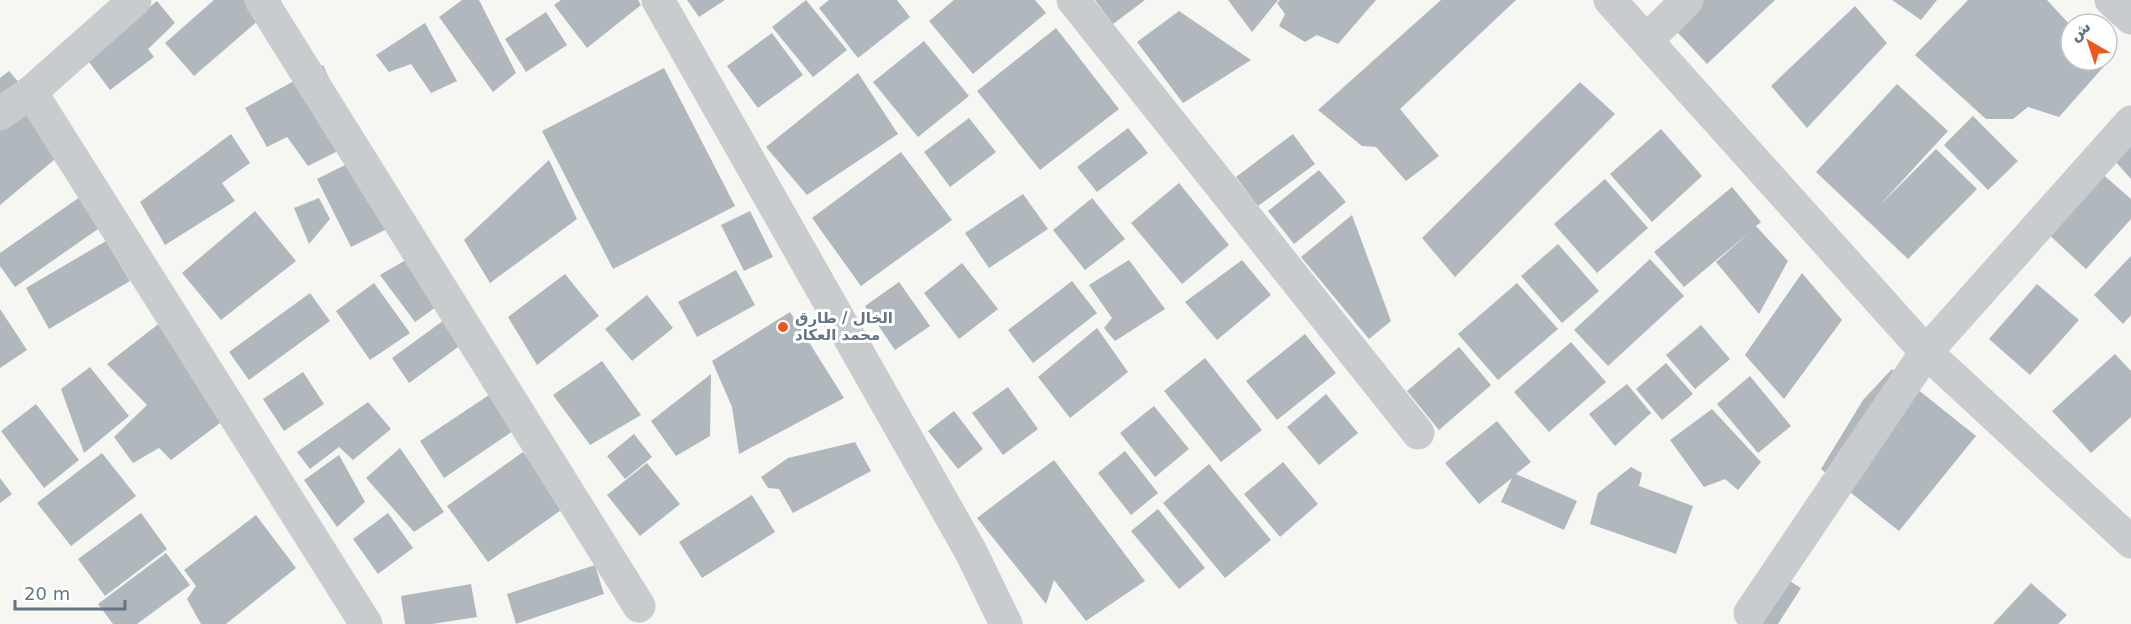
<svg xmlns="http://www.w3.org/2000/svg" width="2131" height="624" font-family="'DejaVu Sans','Noto Naskh Arabic',sans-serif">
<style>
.building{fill:#b0b8bd}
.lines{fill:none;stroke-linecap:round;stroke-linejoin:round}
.street{stroke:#c9cccf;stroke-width:33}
.poi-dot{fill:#f0571a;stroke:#fff;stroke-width:2}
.labels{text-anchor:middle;stroke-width:6;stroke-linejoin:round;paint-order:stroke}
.poi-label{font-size:15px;font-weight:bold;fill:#637586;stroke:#fff;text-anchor:start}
</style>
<rect width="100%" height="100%" fill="#f6f7f3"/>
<g class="building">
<path d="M 214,0 L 282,0 L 194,76 L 165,43 Z"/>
<path d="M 462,0 L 479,0 L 516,73 L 493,92 L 439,17 Z"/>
<path d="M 561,0 L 638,0 L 641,5 L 587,48 L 554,5 Z"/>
<path d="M 687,0 L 725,0 L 699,17 Z"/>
<path d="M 806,0 L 847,50 L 813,77 L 772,27 Z"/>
<path d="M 829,0 L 897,0 L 910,17 L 858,58 L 819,8 Z"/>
<path d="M 954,0 L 1035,0 L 1046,13 L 973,74 L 929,21 Z"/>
<path d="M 1095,0 L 1145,0 L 1113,24 Z"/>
<path d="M 1228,0 L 1278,0 L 1252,32 Z"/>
<path d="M 1280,0 L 1376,0 L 1338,44 L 1317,35 L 1305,42 L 1279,26 L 1285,14 L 1277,3 Z"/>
<path d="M 1441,0 L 1516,0 L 1400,109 L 1439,156 L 1406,181 L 1376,147 L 1362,146 L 1318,110 Z"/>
<path d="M 1694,0 L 1775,0 L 1707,64 L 1669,23 Z"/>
<path d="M 1892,0 L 1937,0 L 1921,20 Z"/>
<path d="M 1968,0 L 2047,0 L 2071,26 L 2071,60 L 2103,60 L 2106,64 L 2059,117 L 2028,107 L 2013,119 L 1986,119 L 1915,55 Z"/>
<path d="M 157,1 L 175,23 L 148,49 L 154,57 L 110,90 L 86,58 Z"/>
<path d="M 1855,6 L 1887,43 L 1807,128 L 1771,86 Z"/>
<path d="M 1179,11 L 1251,60 L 1183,103 L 1137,42 Z"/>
<path d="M 546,12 L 567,45 L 526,72 L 505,39 Z"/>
<path d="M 425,23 L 457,81 L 431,93 L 411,64 L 389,72 L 376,55 Z"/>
<path d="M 1056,28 L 1119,109 L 1040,170 L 977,91 Z"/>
<path d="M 772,33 L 803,75 L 758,108 L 727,66 Z"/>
<path d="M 924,41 L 969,96 L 918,137 L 873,82 Z"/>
<path d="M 323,65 L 358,141 L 308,166 L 287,137 L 267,147 L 245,108 Z"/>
<path d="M 664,68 L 735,206 L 613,269 L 542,131 Z"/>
<path d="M 9,71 L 72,145 L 0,205 L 0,78 Z"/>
<path d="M 858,73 L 898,134 L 807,195 L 766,147 Z"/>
<path d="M 1580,82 L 1615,114 L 1455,277 L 1422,238 Z"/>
<path d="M 1897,84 L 1948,131 L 1879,206 L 1936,149 L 1977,189 L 1908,259 L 1816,172 Z"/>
<path d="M 1973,116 L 2018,161 L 1988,190 L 1944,145 Z"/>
<path d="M 969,118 L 996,152 L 950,187 L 924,152 Z"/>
<path d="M 1128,128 L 1148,153 L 1097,192 L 1077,167 Z"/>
<path d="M 1661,129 L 1702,176 L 1652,222 L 1610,174 Z"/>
<path d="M 231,134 L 250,163 L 222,183 L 235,201 L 165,245 L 140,202 Z"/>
<path d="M 1293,134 L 1315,164 L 1258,206 L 1236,177 Z"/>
<path d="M 2131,144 L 2131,179 L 2114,160 Z"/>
<path d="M 901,152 L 952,220 L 861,286 L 812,218 Z"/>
<path d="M 363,156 L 397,224 L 351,247 L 317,179 Z"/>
<path d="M 549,160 L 577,219 L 490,283 L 464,240 Z"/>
<path d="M 1319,170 L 1346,202 L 1294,244 L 1268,211 Z"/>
<path d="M 2099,171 L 2131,199 L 2131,219 L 2086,269 L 2045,231 Z"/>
<path d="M 1605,179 L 1648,228 L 1597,273 L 1554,224 Z"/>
<path d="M 1179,183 L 1229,245 L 1182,284 L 1131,223 Z"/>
<path d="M 1732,187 L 1761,222 L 1756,226 L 1788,261 L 1759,314 L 1716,262 L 1750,232 L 1684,287 L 1654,252 Z"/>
<path d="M 87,192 L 108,222 L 15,287 L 0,266 L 0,253 Z"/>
<path d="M 1023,194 L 1048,229 L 989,268 L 965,233 Z"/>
<path d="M 319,198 L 330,219 L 309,244 L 294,208 Z"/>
<path d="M 1092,198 L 1125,239 L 1085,270 L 1053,230 Z"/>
<path d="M 255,211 L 296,261 L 221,320 L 182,273 Z"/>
<path d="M 750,211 L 773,257 L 744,271 L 721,225 Z"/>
<path d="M 1352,215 L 1391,321 L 1369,339 L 1301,257 Z"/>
<path d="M 106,241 L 130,281 L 49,329 L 26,288 Z"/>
<path d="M 1558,244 L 1599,291 L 1562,323 L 1521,276 Z"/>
<path d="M 416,254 L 443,302 L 415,322 L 380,275 Z"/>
<path d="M 2131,256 L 2131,315 L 2123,324 L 2094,295 Z"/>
<path d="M 1650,259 L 1684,296 L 1608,366 L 1574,330 Z"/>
<path d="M 1129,260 L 1165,309 L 1115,341 L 1104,328 L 1112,318 L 1089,285 Z"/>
<path d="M 1242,260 L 1271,295 L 1217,340 L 1185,302 Z"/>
<path d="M 962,263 L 998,309 L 959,339 L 924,293 Z"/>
<path d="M 736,270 L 755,305 L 697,337 L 678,302 Z"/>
<path d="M 1802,273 L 1842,320 L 1784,399 L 1745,355 Z"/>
<path d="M 565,274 L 599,316 L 537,365 L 508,317 Z"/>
<path d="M 1072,281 L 1097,313 L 1033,363 L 1008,330 Z"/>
<path d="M 899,282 L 930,326 L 895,350 L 865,306 Z"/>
<path d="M 374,283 L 410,333 L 370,360 L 336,311 Z"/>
<path d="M 1517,283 L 1558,329 L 1498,380 L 1458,334 Z"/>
<path d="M 2037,284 L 2079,320 L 2030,375 L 1989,339 Z"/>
<path d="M 310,293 L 330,321 L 249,380 L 229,352 Z"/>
<path d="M 647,295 L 673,328 L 632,361 L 605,329 Z"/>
<path d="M 0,309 L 27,350 L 0,368 Z"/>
<path d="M 790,312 L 844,398 L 739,454 L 732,407 L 712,361 Z"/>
<path d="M 451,315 L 469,339 L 409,383 L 392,358 Z"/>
<path d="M 161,322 L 224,420 L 171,460 L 159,448 L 133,463 L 114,437 L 147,405 L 107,364 Z"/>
<path d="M 1701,325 L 1730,359 L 1695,389 L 1666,355 Z"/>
<path d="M 1097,328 L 1128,372 L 1070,418 L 1038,377 Z"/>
<path d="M 1305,334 L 1336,373 L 1277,420 L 1246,381 Z"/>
<path d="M 1571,342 L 1606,382 L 1549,432 L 1514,392 Z"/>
<path d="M 1459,347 L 1491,385 L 1439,430 L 1407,391 Z"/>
<path d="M 2115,354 L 2131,371 L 2131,417 L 2091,453 L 2052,411 Z"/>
<path d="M 1205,358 L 1262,430 L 1221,462 L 1164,391 Z"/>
<path d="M 602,361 L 641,415 L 590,445 L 553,395 Z"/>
<path d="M 1666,363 L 1693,394 L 1662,420 L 1636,389 Z"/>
<path d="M 90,367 L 129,416 L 84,453 L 61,389 Z"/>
<path d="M 1892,369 L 1976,436 L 1899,531 L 1821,469 L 1863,400 Z"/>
<path d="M 303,372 L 324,404 L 284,431 L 263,399 Z"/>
<path d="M 711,374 L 710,436 L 676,456 L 651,421 Z"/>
<path d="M 1750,376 L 1791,426 L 1758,453 L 1717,404 Z"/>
<path d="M 1627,384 L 1651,413 L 1615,446 L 1589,414 Z"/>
<path d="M 1008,387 L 1038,429 L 1003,455 L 972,413 Z"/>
<path d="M 1326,394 L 1358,433 L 1319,465 L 1287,427 Z"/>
<path d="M 489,395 L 513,431 L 444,478 L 420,441 Z"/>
<path d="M 368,402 L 391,429 L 353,460 L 339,447 L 310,469 L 297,452 Z"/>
<path d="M 36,404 L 79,460 L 44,488 L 1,431 Z"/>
<path d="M 1154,406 L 1189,449 L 1155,477 L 1120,433 Z"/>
<path d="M 1712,409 L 1761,462 L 1738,490 L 1725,479 L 1704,487 L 1670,440 Z"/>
<path d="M 954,411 L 983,449 L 958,469 L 928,431 Z"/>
<path d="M 1497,421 L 1531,462 L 1516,474 L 1577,501 L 1564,530 L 1501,502 L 1512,478 L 1479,504 L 1445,463 Z"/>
<path d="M 634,434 L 652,457 L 625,479 L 607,456 Z"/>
<path d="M 855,442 L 871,471 L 793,513 L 779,489 L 768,488 L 761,477 L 788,458 Z"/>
<path d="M 400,448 L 444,512 L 414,532 L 366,478 Z"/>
<path d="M 1125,451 L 1158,493 L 1131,515 L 1098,473 Z"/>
<path d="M 523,452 L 564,508 L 488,562 L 447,506 Z"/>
<path d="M 102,453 L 136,496 L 71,546 L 37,503 Z"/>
<path d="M 339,455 L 365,502 L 337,527 L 304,480 Z"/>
<path d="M 1054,460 L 1145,581 L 1086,621 L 1054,580 L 1046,604 L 977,518 Z"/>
<path d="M 1283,462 L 1318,504 L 1280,537 L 1244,494 Z"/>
<path d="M 647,463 L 680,504 L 640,536 L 607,495 Z"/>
<path d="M 1209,464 L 1271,540 L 1225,578 L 1163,503 Z"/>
<path d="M 1631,467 L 1642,473 L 1639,486 L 1693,506 L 1676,554 L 1590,524 L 1598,493 Z"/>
<path d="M 0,478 L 12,494 L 0,503 Z"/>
<path d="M 752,495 L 775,532 L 702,578 L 679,542 Z"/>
<path d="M 1158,509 L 1205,568 L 1179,589 L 1131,531 Z"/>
<path d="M 141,513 L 167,549 L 105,596 L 78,559 Z"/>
<path d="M 388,513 L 413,548 L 378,574 L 353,539 Z"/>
<path d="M 256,515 L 296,568 L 226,624 L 201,624 L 187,599 L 196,586 L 184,570 Z"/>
<path d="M 166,553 L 190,585 L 137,624 L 113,624 L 98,604 Z"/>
<path d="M 595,565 L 604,594 L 516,624 L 507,594 Z"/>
<path d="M 1772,570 L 1801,588 L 1778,624 L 1738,624 Z"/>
<path d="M 2031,583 L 2067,615 L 2058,624 L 1993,624 Z"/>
<path d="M 471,584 L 477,617 L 432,624 L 405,624 L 401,596 Z"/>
</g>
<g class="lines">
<g class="street">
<path d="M 261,0 L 639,606"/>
<path d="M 658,0 L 971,552 L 1006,624"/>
<path d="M 1073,0 L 1418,433"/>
<path d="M 1610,0 L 1926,352 L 2131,542"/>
<path d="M 2111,0 L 2131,18"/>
<path d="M 1648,39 L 1687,0"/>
<path d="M 31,92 L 366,624"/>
<path d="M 0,114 L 31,92 L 135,0"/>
<path d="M 1750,613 L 1926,352 L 2131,122"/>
</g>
</g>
<circle class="poi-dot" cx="783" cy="327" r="6"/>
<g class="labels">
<g class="poi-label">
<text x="795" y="323">الخال / طارق<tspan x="795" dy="17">محمد العكاد</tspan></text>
</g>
</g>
<g transform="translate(2089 42) rotate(321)"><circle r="28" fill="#ffffff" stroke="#c1c8cf" stroke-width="1.5"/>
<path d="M0-4.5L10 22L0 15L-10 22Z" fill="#f0571a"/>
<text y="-9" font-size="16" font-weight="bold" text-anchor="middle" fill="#637586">ش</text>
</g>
<path d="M15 600v9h110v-9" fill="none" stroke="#637586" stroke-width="3"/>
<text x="24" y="600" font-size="18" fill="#637586" stroke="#ffffff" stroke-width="4.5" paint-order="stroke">20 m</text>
</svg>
